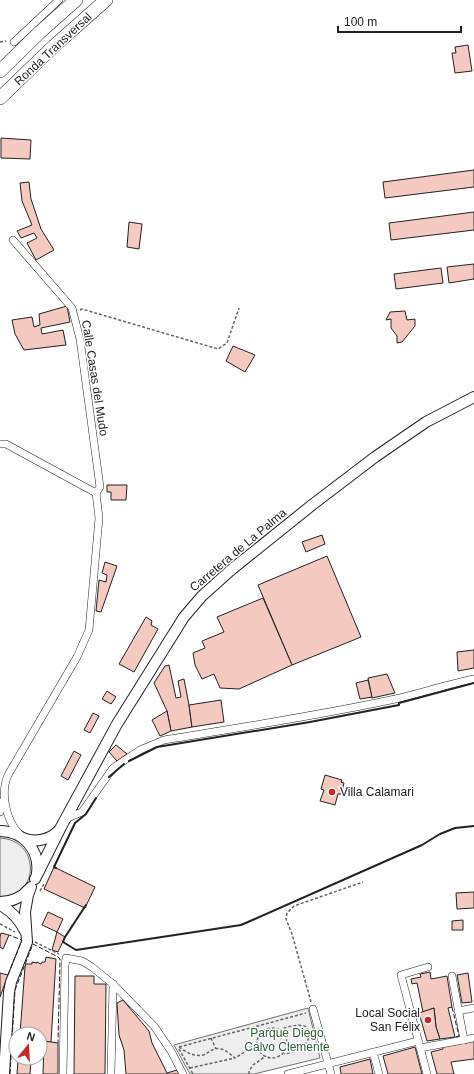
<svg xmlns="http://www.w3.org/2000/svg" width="474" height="1074" font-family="Arial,sans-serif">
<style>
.green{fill:#eee;stroke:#6f6f6f}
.building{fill:#f3c9c0;stroke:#222}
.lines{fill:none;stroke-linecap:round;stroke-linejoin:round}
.street-casing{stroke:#222;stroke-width:8}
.secondary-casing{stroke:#222;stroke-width:12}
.highway-casing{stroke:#222;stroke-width:14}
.path{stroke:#646464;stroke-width:1.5;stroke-dasharray:3 2;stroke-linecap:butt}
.street{stroke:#fff;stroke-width:7}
.secondary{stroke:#fff;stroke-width:10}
.highway{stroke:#fff;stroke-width:13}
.fence{stroke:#222;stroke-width:1;stroke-dasharray:5 2;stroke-linecap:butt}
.wall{stroke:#222;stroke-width:2}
.poi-dot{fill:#c62828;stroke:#fff;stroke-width:1.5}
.labels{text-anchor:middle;stroke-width:3;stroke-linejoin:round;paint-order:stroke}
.street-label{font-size:12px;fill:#222;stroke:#fff}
.poi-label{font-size:12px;fill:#222;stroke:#fff;text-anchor:start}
.park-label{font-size:12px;fill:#2f5e38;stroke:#fff}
</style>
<rect width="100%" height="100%" fill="#fff"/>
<g class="green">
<path d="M 0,838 C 41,840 40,898 0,897 Z"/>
<path d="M 308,1008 L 320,1058 L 254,1074 L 190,1074 L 174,1045 Z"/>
</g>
<g class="building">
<path d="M 468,45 L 472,71 L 455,73 L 452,53 L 456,53 L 455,47 Z"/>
<path d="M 1,138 L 31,140 L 30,159 L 1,158 Z"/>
<path d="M 474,170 L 474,187 L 385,198 L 383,182 Z"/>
<path d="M 29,182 L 31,199 L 41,229 L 54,250 L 36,260 L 27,243 L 37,238 L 34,233 L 21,238 L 17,231 L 32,225 L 22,201 L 20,183 Z"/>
<path d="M 474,212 L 474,230 L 391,240 L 389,223 Z"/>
<path d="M 129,222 L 142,224 L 139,249 L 127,247 Z"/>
<path d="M 474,264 L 474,279 L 449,283 L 447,267 Z"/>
<path d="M 441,268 L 443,283 L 396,289 L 394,274 Z"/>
<path d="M 67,306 L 70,322 L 41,328 L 42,334 L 63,330 L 66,345 L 24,350 L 15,334 L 12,320 L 32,317 L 34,327 L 40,325 L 39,314 Z"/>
<path d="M 405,311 L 407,320 L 415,319 L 415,326 L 402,342 L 397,343 L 397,336 L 391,328 L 391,319 L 386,320 L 390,312 Z"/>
<path d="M 233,346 L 255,355 L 245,372 L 226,361 Z"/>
<path d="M 107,485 L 127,485 L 126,500 L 111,500 L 111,492 L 107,492 Z"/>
<path d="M 322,535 L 325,544 L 306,552 L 302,542 Z"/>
<path d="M 327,556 L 361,637 L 292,665 L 258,585 Z"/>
<path d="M 105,562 L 117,566 L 101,612 L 96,611 L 99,580 L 106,582 L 107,575 L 102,573 Z"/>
<path d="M 263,598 L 292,665 L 239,689 L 220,688 L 214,674 L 202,679 L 195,665 L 193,653 L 205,648 L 202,641 L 224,632 L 217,617 Z"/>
<path d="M 146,617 L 152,621 L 151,625 L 158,629 L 134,672 L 119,664 Z"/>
<path d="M 474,650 L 474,668 L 458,671 L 457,652 Z"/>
<path d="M 169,665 L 176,698 L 181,697 L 178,681 L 184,679 L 189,705 L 192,727 L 171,731 L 167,711 L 154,683 L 165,666 Z"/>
<path d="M 387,674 L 395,693 L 372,698 L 368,678 Z"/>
<path d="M 368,680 L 372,697 L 360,699 L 356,683 Z"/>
<path d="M 107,691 L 116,697 L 111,704 L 102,699 Z"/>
<path d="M 221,700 L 224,722 L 192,727 L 189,705 Z"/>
<path d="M 167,711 L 171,731 L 160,736 L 152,720 Z"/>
<path d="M 93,713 L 99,716 L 90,733 L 84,730 Z"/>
<path d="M 116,745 L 127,754 L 117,761 L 109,752 Z"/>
<path d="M 74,751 L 81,755 L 68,780 L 61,776 Z"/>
<path d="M 325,775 L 342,780 L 341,782 L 344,783 L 341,794 L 338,794 L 335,805 L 320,801 L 324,790 L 321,789 Z"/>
<path d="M 54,867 L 95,887 L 85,908 L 44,889 Z"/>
<path d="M 474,892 L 474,908 L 457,909 L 456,893 Z"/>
<path d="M 48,912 L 63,919 L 57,932 L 42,925 Z"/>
<path d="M 463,920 L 463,930 L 452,930 L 452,921 Z"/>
<path d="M 57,932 L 65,937 L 58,952 L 52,950 Z"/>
<path d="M 1,933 L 9,935 L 3,949 L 0,947 L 0,937 Z"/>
<path d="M 46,957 L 56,959 L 51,1042 L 40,1042 L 40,1034 L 20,1034 L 25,967 L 26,964 L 32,964 L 32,962 L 37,963 L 37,962 L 41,964 L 42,962 L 45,962 Z"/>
<path d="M 430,972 L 431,979 L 447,976 L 452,1007 L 448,1008 L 455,1037 L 440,1039 L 436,1027 L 434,1008 L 423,1012 L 417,983 L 412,984 L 411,979 L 421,977 L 420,974 Z"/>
<path d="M 0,973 L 8,975 L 0,997 Z"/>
<path d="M 468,973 L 472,1002 L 462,1003 L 457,975 Z"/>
<path d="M 75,976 L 94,976 L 94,984 L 106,984 L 105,1074 L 74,1074 Z"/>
<path d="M 123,1000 L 149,1031 L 152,1043 L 167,1073 L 177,1070 L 179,1074 L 126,1074 L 124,1050 L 119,1035 L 117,1003 Z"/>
<path d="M 434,1008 L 436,1027 L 440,1039 L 427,1041 L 419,1013 Z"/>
<path d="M 474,1040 L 474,1059 L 451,1062 L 454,1074 L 437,1074 L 431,1052 L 443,1049 L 443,1046 Z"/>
<path d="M 44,1041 L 58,1043 L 58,1074 L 43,1074 Z"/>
<path d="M 415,1047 L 422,1074 L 388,1074 L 383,1056 Z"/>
<path d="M 370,1059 L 373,1074 L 341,1074 L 340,1067 Z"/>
<path d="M 18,1060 L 31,1061 L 30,1074 L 17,1074 Z"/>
</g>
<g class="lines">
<g class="street-casing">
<g id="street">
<path d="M 14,42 L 59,0"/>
<path d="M 13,240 L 72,308 L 80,339 L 100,487 L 96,493"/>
<path d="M 0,444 L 6,444 L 96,493 L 99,518 L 89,630 L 77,657 L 8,775 C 0,793 6,821 20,835"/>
<path d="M 0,812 L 3,801"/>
<path d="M 65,819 L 82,812 L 113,768 L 140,750 L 164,740 C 243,727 322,715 400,698 C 425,692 449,684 474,679"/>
<path d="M 452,976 L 464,1040"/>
<path d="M 313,1009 L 331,1074"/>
<path d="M 458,1011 L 474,1008"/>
<path d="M 420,1048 L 474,1038"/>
<path d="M 373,1052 L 379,1074"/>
<path d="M 63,1074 L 65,966 L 66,958 L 82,961 L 92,967 L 113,984 L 154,1026 L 171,1051 L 183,1074"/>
<path d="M 111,1074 L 113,984"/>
<path d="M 288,1074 L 418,1041"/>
<path d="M 427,1074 L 401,975 L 428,967"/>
</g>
</g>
<g class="secondary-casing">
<g id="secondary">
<path d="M 0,831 C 23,831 40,850 37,873"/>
<path d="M 23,838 C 35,843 50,840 59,830"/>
<path d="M 35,879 L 61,827 L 117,724 L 184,617 L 202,596 L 231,570 L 312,505 L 375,457 L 426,422 L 474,397"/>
<path d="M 0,902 C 12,902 21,898 29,889"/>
<path d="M 0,905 C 12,911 19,919 25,931"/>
<path d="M 4,1074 L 9,992 L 11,982 L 27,942 L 25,912 L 28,895 L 31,887"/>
</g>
</g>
<g class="highway-casing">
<g id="highway">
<path d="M 0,71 L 40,32 L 76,0"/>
<path d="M 0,98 L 54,46 L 106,0"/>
</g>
</g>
<g class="path">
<path d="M 0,42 L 6,41"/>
<path d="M 80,310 L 82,309 L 218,349 L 227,343 L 239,308"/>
<path d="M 40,891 L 44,884"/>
<path d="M 0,924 L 15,932"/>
<path d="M 35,942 L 59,954"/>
<path d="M 311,1002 L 292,934 L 286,919 L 287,913 L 294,906 L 363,882"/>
<circle cx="272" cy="1043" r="15"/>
<path d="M 279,1030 C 287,1027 298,1023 307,1027 C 308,1030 309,1034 309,1036 C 307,1048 294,1052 284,1054"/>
<path d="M 211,1038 L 216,1049"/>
<path d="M 179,1047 L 306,1013"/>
<path d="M 179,1047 C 186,1052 194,1057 203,1055 C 209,1053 213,1047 221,1049 C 226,1050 231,1055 235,1058 L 248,1050 L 257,1042"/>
<path d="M 179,1049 L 193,1074"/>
<path d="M 190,1068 L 235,1058"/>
<path d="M 249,1074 L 249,1071 L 253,1065 L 266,1056"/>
</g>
<use href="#street" class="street"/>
<use href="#secondary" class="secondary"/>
<use href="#highway" class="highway"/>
<g class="fence">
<path d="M 8,975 L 22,940 L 9,935"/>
<path d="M 452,1007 L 459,1036 L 455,1037"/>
<path d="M 10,1074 L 15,990 L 33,944 L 58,957 L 60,959 L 58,1043"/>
</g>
<g class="wall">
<path d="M 129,761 L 157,747 L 310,722 L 399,705 L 399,703 L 474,683"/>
<path d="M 109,777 L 124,764"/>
<path d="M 56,868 L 54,867 L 75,823 L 86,814 L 96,798"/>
<path d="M 86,905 L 65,937 L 63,942 L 76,950 L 241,925 L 248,922 L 422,845 L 440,834 L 455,828 L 474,826"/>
</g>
</g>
<g class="poi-dot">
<circle cx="332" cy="792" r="4"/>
<circle cx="428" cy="1020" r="4"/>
</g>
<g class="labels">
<g class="street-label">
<text transform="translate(53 49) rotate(-43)" y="4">Ronda Transversal</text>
<text transform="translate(95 378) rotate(81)" y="4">Calle Casas del Mudo</text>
<text transform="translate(238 550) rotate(-40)" y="4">Carretera de La Palma</text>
</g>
<g class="poi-label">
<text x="340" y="796">Villa Calamari</text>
<text x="420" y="1017" text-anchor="end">Local Social<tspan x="420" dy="14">San Félix</tspan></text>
</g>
<g class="park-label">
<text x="287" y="1037">Parque Diego<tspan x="287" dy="14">Calvo Clemente</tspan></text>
</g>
</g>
<g transform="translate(28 1046) rotate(18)"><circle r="19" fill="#ffffff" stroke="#a7a7a7"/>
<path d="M0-3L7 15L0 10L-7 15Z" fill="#c62828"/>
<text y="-6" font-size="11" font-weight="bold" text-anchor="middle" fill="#222222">N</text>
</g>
<path d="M338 26v6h123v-6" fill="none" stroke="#222222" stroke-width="2"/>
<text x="344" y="26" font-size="12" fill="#222222" stroke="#ffffff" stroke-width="3" paint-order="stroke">100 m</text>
</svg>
